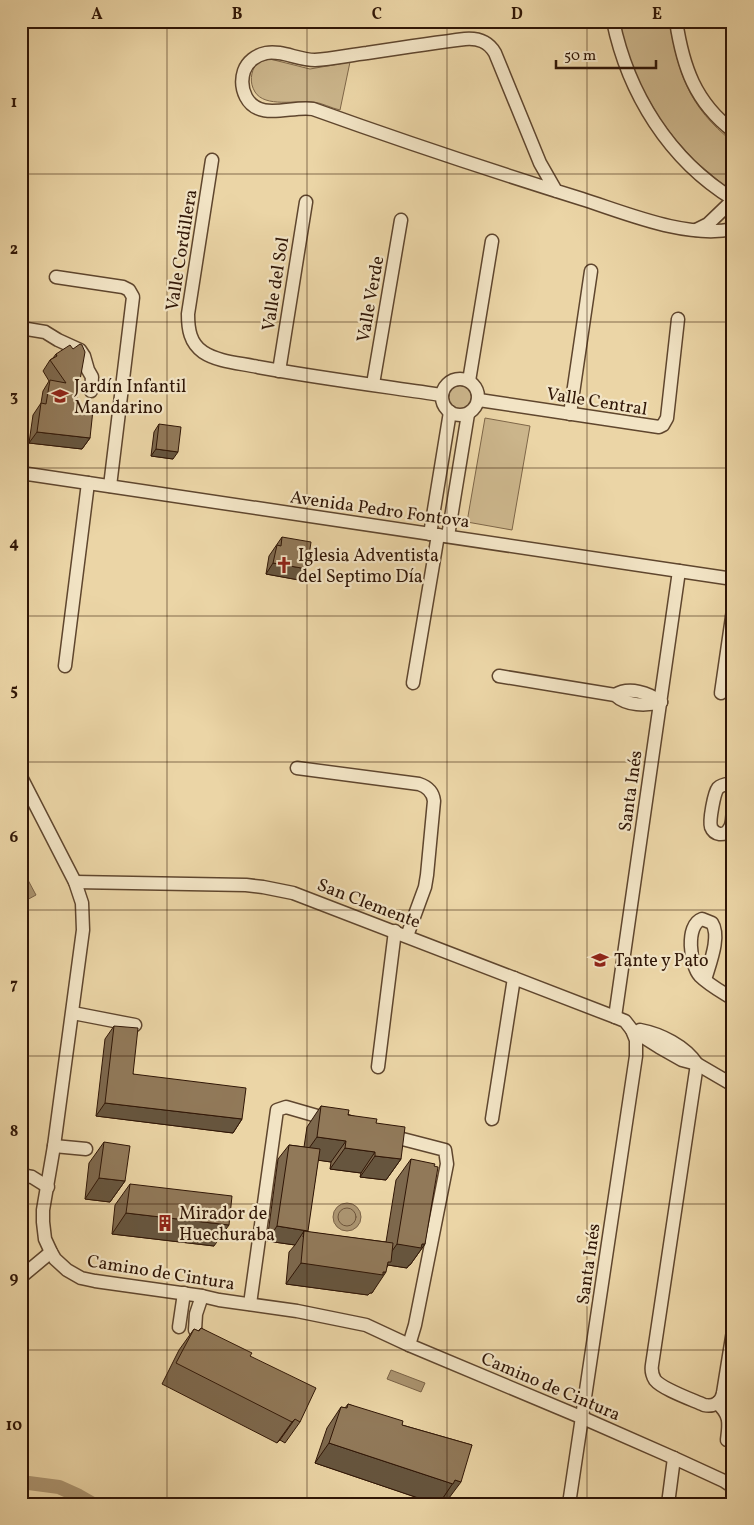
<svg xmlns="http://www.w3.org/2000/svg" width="754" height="1525" font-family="Vollkorn,serif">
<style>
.green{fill:#cbb58b;stroke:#7e6648}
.water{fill:#ab9470;stroke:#7a6246}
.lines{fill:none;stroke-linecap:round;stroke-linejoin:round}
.shore{stroke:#6e553b;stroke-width:1}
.canal{stroke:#ab9470;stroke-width:14}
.minor-casing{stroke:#5f462e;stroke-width:15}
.minor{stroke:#f2e4c5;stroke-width:12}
.wall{fill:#7d684d;stroke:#301606}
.shaded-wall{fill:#66553e;stroke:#301606}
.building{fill:#917959;stroke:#301606}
.grid{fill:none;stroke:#301606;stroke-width:1;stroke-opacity:0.55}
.labels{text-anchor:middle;stroke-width:4.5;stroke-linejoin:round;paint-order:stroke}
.street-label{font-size:18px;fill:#301606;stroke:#f2e4c5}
.poi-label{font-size:18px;fill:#301606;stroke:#f2e4c5;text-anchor:start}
.neatline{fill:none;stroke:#301606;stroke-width:2}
.grid-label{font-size:16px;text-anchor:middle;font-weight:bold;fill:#301606}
</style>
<rect width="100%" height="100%" fill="#ebd5a6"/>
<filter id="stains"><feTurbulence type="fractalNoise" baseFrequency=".004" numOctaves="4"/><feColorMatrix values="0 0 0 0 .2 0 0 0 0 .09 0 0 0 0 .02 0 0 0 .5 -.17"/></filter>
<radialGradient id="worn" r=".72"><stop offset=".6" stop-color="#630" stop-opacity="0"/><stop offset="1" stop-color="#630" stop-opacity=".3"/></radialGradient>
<g class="green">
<path d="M 618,21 L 669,21 C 679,75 688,106 733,142 L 733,190 L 725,186 L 695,161 L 676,140 L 660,119 L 634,74 Z"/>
<path d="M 270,59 L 310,69 L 350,62 L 340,110 C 331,108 322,103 314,102 C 297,100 265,108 255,92 C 249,82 251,73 256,63 Z"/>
<circle cx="461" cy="397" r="13"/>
<path d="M 485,418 L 530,426 L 512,530 L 467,522 Z"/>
</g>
<g class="water">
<path d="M 21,867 L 36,895 L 25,901 L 21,894 Z"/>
<circle cx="347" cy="1217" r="14"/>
<path d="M 391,1370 L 425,1383 L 421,1392 L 387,1379 Z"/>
</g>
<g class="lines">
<circle class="shore" cx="347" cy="1217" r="9"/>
<path class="canal" d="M 21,1482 L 59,1487 L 79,1496 L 93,1504"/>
<g class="minor-casing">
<g id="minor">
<path d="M 613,21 C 628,93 669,160 733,199"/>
<path d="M 676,21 C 683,67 695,102 733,131"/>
<path d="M 212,160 L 188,314 C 188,329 190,343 203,352 C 218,362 240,363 258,367 C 319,378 381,386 442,395"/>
<path d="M 556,191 L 540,163 L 495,53 C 488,41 478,38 465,39 C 433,43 400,48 367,53 C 350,55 332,59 315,60 C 298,60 282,50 266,53 C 256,55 247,62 244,71 C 241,80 242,89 246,97 C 259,122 292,105 313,109 C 402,141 492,171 582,199 C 626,213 687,239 733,229"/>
<path d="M 696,230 L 708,224 L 733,200"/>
<path d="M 56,277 L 123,287 L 129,290 L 133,297 L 110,486"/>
<path d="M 21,328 L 45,332 L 58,340 L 80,350 L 84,356 L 88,370 L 92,377 L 91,391"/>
<path d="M 279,371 L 306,202"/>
<circle cx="460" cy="397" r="18"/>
<path d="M 469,381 L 492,241"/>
<path d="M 373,384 L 401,220"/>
<path d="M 479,400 L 659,427 L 663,425 L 667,418 L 678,319"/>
<path d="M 570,414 L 591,271"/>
<path d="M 21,473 L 733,579"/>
<path d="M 430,534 L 450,412"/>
<path d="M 448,536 L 468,414"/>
<path d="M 65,666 L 88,483"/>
<path d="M 499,676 L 615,695 C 627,706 646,706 661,702"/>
<path d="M 413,683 L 438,535"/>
<path d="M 721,693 L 733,610"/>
<path d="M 615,695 C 629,686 649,693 661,702"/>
<path d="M 297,768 L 419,784 C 428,787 433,792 434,801 L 427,875 L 425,887 L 407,936"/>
<path d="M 21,777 L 75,882 L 82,903 L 83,930 L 54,1146 L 43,1210 L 43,1222 L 45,1239 L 51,1252 L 55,1259 L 67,1270 L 81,1278 L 95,1281 L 202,1296 L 219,1300 L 297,1311 L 366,1325 L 409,1345 L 583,1418 L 674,1458 L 724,1481 L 733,1487"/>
<path d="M 733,783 C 728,784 722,784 718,788 C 714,793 709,821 711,827 C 714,835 725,837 729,829 C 733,824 732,815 733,810"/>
<path d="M 75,882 L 246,885 L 263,887 L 293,893 L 615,1017 L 625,1021 L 632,1030 L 659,1047 L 682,1060 L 697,1064 L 733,1085"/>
<path d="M 705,980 C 709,965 721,937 712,923 L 702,919 C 685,925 690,965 700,976 C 709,985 722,992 733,999"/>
<path d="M 73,1013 L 135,1025"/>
<path d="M 615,1017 L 679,571"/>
<path d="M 640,1030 C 661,1034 685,1046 697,1064 L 652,1365 C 651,1371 652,1375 655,1380 C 662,1389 693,1400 704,1405 C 714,1407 721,1403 723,1393 L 733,1331"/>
<path d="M 378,1067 L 395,931"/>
<path d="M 492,1119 L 514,978"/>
<path d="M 387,1135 L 445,1150 L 447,1164 L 415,1325 L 409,1345"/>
<path d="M 54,1146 L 86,1149"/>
<path d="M 21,1175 L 32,1177 L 48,1187"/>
<path d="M 21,1277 L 51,1252"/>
<path d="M 250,1304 L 277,1110 L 286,1107 L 331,1120"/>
<path d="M 179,1327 L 184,1293"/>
<path d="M 195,1330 L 196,1314 L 202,1296"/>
<path d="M 717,1403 C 731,1415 729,1424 727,1440"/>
<path d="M 569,1504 L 636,1056 L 636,1040 L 632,1030"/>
<path d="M 668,1504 L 674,1458"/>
</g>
</g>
<use href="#minor" class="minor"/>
</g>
<g class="wall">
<path d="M 56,354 L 75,408 L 90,438 L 82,449 L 29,443 L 33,415 L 41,403 L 43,391 L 49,381 L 43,371 L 50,360 L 53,358 Z"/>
<path d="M 159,424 L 173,459 L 151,456 L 154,432 Z"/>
<path d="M 282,537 L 299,580 L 266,574 L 269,556 Z"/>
<path d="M 114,1026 L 133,1074 L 242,1119 L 233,1133 L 96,1116 L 105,1039 Z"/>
<path d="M 321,1106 L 376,1123 L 401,1159 L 386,1180 L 360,1177 L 361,1173 L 330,1169 L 331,1162 L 318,1160 L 307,1232 L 386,1242 L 396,1180 L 411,1159 L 425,1244 L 410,1265 L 409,1265 L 407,1268 L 388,1265 L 372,1293 L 370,1293 L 368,1295 L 286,1284 L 289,1252 L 295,1245 L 267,1241 L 278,1159 L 289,1145 L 304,1147 L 307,1127 Z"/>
<path d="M 104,1142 L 125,1181 L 110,1202 L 85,1199 L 89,1163 Z"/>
<path d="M 130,1184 L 214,1246 L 112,1234 L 115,1205 Z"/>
<path d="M 201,1328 L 250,1356 L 300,1422 L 285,1443 L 280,1440 L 277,1443 L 162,1384 L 179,1350 L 194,1329 L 198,1331 Z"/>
<path d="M 348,1404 L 402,1425 L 472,1445 L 446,1502 L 441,1501 L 439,1504 L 436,1504 L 315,1463 L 327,1428 L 341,1407 L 345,1408 Z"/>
</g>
<g class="shaded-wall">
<path d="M 37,432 L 90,438 L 82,449 L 29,443 Z"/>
<path d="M 156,449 L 178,452 L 173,459 L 151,456 Z"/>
<path d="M 273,563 L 307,569 L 299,580 L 266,574 Z"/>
<path d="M 105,1103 L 242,1119 L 233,1133 L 96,1116 Z"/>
<path d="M 317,1137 L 346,1141 L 331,1162 L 302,1158 Z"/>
<path d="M 345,1148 L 375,1152 L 361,1173 L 330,1169 Z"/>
<path d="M 375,1156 L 401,1159 L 386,1180 L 360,1177 Z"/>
<path d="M 99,1178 L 125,1181 L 110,1202 L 85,1199 Z"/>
<path d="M 126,1213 L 229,1225 L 214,1246 L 112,1234 Z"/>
<path d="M 277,1226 L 308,1231 L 303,1237 L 304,1231 L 295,1245 L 267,1241 Z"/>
<path d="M 397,1244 L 425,1244 L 410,1265 L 409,1265 L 407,1268 L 388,1265 L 384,1272 L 386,1272 L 372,1293 L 370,1293 L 368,1295 L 286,1284 L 301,1263 L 383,1264 Z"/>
<path d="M 295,1419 L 280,1440 L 277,1443 L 292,1422 Z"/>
<path d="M 329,1443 L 453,1484 L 439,1504 L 436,1504 L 315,1463 Z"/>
<path d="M 455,1480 L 461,1482 L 446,1502 L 441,1501 Z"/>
</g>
<g class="building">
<path d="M 80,344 L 82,345 L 85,352 L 75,408 L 93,410 L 90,438 L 37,432 L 41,403 L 46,404 L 50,380 L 66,383 L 50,360 L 57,356 L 56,354 L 70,345 L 73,349 Z"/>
<path d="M 159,424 L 181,427 L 178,452 L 156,449 Z"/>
<path d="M 282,537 L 311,542 L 307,569 L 273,563 L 277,545 L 281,546 Z"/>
<path d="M 114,1026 L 138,1028 L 133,1074 L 246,1088 L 242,1119 L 105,1103 Z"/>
<path d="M 321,1106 L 349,1110 L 348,1115 L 377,1119 L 376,1123 L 405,1127 L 401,1159 L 375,1156 L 375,1152 L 345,1148 L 346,1141 L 317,1137 Z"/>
<path d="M 104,1142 L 130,1146 L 125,1181 L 99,1178 Z"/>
<path d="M 289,1145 L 320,1149 L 308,1231 L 277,1226 Z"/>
<path d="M 411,1159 L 435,1164 L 434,1166 L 438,1167 L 425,1244 L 422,1244 L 421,1248 L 397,1244 Z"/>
<path d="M 130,1184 L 232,1196 L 229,1225 L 126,1213 Z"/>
<path d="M 304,1231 L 393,1243 L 391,1262 L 388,1262 L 386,1272 L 383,1272 L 383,1275 L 301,1263 Z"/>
<path d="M 201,1328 L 252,1353 L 250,1356 L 316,1388 L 300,1422 L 295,1419 L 292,1422 L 176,1363 L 194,1329 L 199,1331 Z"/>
<path d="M 348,1404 L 403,1421 L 402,1425 L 472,1445 L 461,1482 L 455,1480 L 453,1484 L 329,1443 L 341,1407 L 347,1408 Z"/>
</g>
<path class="grid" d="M 167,21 L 167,1504M 307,21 L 307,1504M 447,21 L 447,1504M 587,21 L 587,1504M 21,174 L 733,174M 21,322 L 733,322M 21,468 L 733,468M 21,616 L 733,616M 21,762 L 733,762M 21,910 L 733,910M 21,1056 L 733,1056M 21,1204 L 733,1204M 21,1350 L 733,1350"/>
<defs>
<g id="school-bare" transform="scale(1.35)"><path d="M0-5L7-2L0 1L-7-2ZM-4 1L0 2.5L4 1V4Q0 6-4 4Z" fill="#8f2418" stroke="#f2e4c5" stroke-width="2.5" paint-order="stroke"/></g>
<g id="church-bare" transform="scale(1.35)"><path d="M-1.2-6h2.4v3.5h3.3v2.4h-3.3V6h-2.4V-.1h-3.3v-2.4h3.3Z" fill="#8f2418" stroke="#f2e4c5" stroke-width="2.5" paint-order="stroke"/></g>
<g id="building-bare" transform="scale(1.35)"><path d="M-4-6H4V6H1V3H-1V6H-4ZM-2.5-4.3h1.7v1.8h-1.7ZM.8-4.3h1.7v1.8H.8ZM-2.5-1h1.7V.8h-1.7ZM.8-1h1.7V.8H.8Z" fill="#8f2418" stroke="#f2e4c5" stroke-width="2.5" paint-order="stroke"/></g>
</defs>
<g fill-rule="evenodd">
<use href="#school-bare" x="60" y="396"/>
<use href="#church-bare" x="284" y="565"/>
<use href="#school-bare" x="600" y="960"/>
<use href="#building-bare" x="165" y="1223"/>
</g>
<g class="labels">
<g class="street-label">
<text transform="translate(181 250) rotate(-81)" y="6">Valle Cordillera</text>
<text transform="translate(275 284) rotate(-81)" y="6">Valle del Sol</text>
<text transform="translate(370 299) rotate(-80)" y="6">Valle Verde</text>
<text transform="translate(597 401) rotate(9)" y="6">Valle Central</text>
<text transform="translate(380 509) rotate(8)" y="6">Avenida Pedro Fontova</text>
<text transform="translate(630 791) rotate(-82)" y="6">Santa Inés</text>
<text transform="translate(369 903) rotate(21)" y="6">San Clemente</text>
<text transform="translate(588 1264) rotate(-82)" y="6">Santa Inés</text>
<text transform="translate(161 1272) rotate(9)" y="6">Camino de Cintura</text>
<text transform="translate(551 1386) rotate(23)" y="6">Camino de Cintura</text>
</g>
<g class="poi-label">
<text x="74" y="392">Jardín Infantil<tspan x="74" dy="21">Mandarino</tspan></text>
<text x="298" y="561">Iglesia Adventista<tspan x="298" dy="21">del Septimo Día</tspan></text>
<text x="614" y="966">Tante y Pato</text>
<text x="179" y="1219">Mirador de<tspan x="179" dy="21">Huechuraba</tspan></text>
</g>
</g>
<rect width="754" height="1525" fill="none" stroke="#ebd5a6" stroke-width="55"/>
<path d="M556 60v8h100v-8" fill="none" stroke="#301606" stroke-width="2.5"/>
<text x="564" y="60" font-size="15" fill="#301606" stroke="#f2e4c5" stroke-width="4" paint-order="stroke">50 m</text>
<rect x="28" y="28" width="698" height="1470" class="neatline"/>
<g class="grid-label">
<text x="97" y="19">A</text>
<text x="237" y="19">B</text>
<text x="377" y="19">C</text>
<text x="517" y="19">D</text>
<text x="657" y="19">E</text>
<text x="14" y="107">1</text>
<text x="14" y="254">2</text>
<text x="14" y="401">3</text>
<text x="14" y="548">4</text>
<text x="14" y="695">5</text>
<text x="14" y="842">6</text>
<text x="14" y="989">7</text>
<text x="14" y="1136">8</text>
<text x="14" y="1283">9</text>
<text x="14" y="1430">10</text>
</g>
<rect width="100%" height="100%" filter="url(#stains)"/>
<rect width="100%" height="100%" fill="url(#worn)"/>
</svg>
